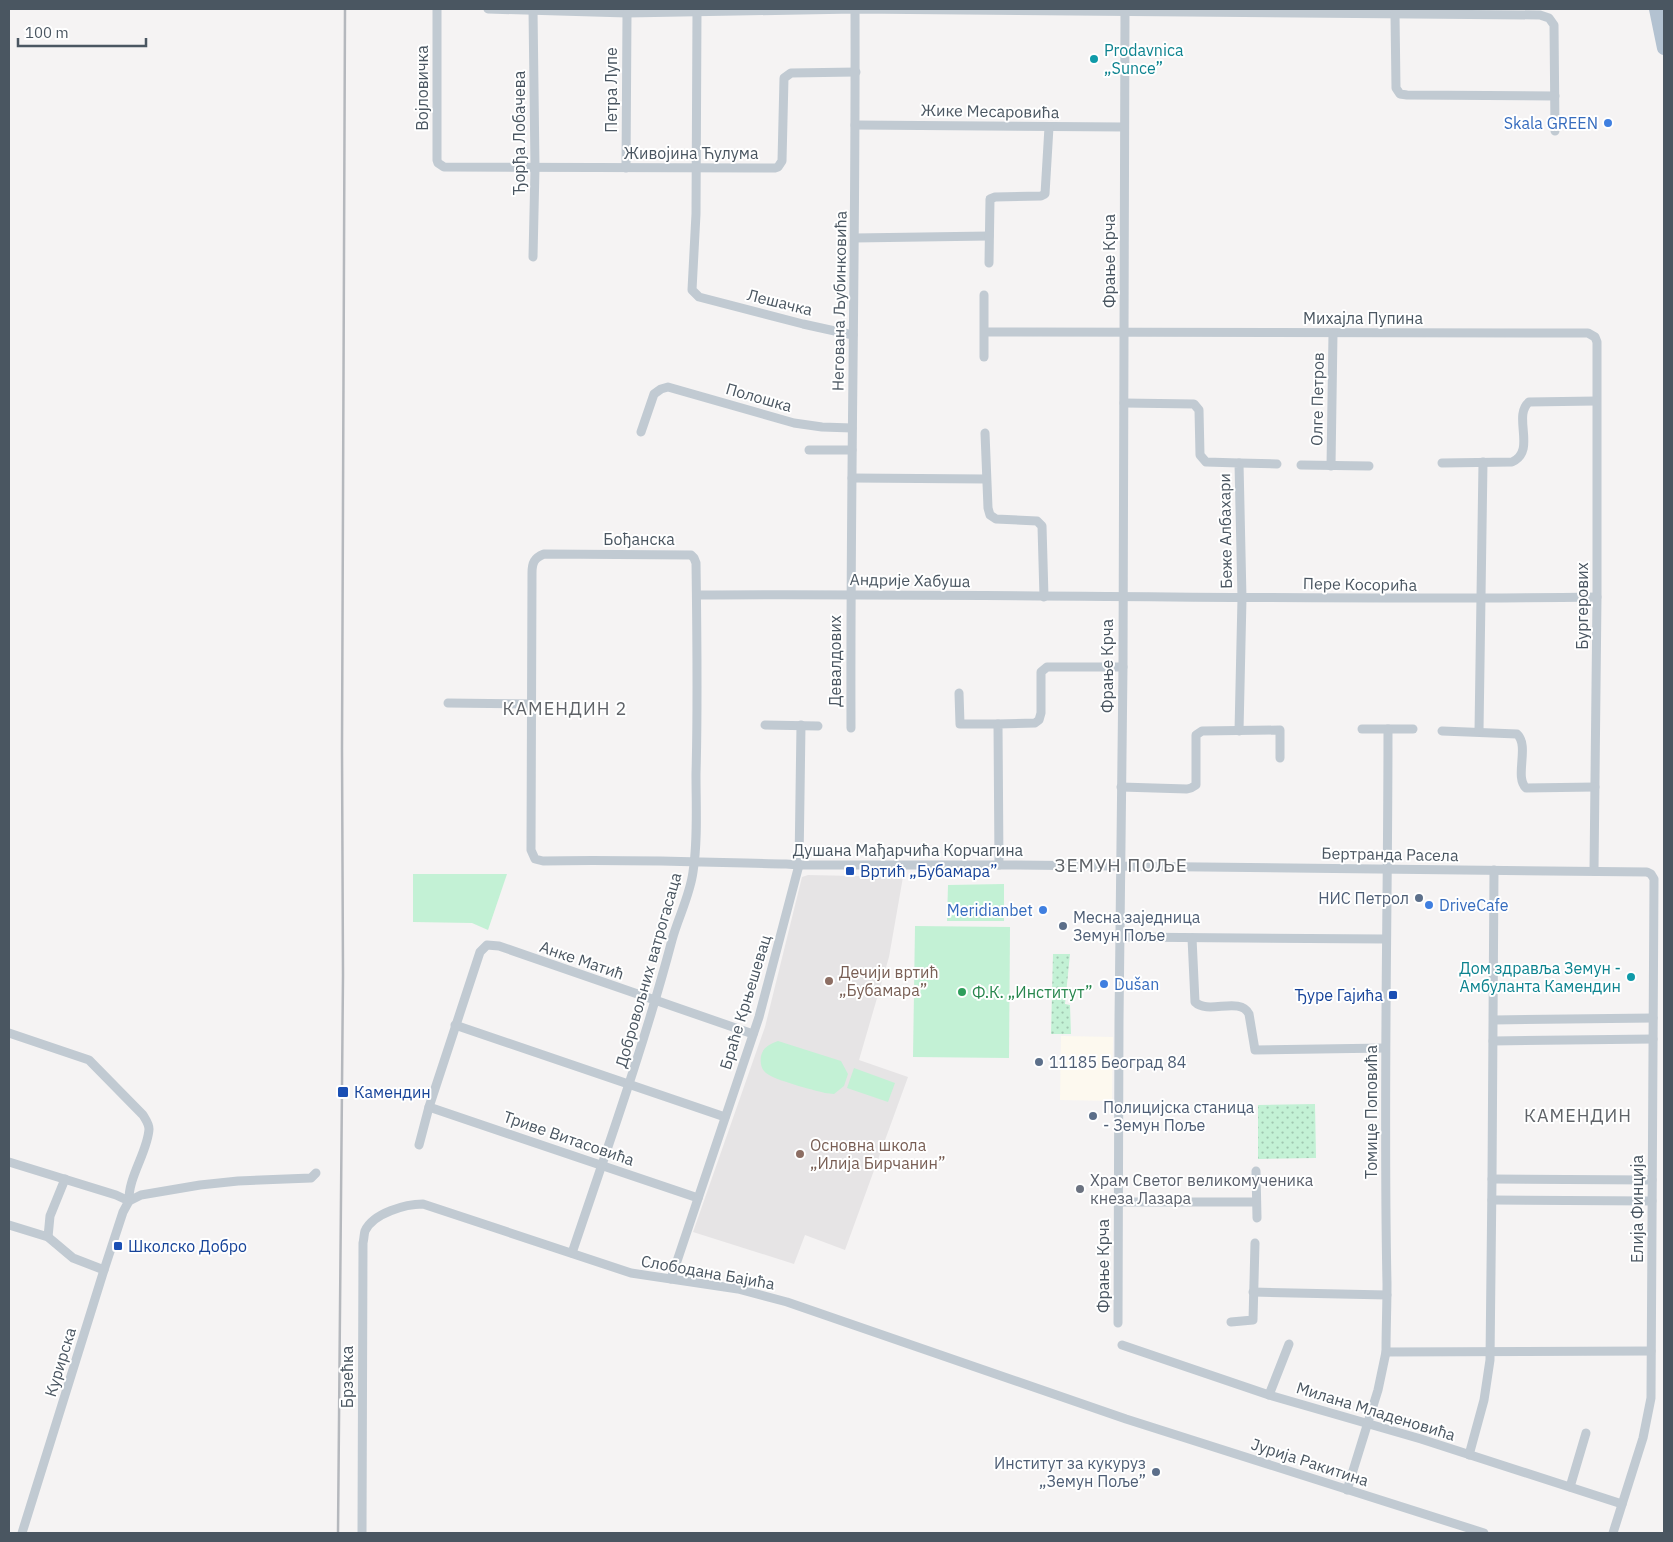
<svg xmlns="http://www.w3.org/2000/svg" width="1673" height="1542" font-family="'IBM Plex Sans',sans-serif">
<style>
.commercial{fill:#fdf9ef}
.education{fill:#e6e4e5}
.grass{fill:url(#grass-dots)}
.garden{fill:#c3f1d5}
.lines{fill:none;stroke-linecap:round;stroke-linejoin:round}
.street{stroke:#c1cad2;stroke-width:9}
.primary{stroke:#b3c2d1;stroke-width:14}
.rail{stroke:#b5b8bd;stroke-width:2.5}
.culture-dot{fill:#0f9aa8;stroke:#fff;stroke-width:2}
.shop-dot{fill:#3f7fe0;stroke:#fff;stroke-width:2}
.transit-dot{fill:#1a4fb4;stroke:#fff;stroke-width:2}
.service-dot{fill:#5c6f8a;stroke:#fff;stroke-width:2}
.education-dot{fill:#8d6e63;stroke:#fff;stroke-width:2}
.leisure-dot{fill:#2e9e5b;stroke:#fff;stroke-width:2}
.worship-dot{fill:#6b7280;stroke:#fff;stroke-width:2}
.labels{text-anchor:middle;stroke-width:4;stroke-linejoin:round;paint-order:stroke}
.culture-label{font-size:16px;fill:#0d838f;stroke:#fff;text-anchor:start}
.street-label{font-size:16px;fill:#4a5661;stroke:#fff}
.shop-label{font-size:16px;fill:#366cbe;stroke:#fff;text-anchor:end}
.transit-label{font-size:16px;fill:#164399;stroke:#fff;text-anchor:start}
.service-label{font-size:16px;fill:#4e5e75;stroke:#fff;text-anchor:start}
.education-label{font-size:16px;fill:#785e54;stroke:#fff;text-anchor:start}
.leisure-label{font-size:16px;fill:#27864d;stroke:#fff;text-anchor:start}
.worship-label{font-size:16px;fill:#5b616d;stroke:#fff;text-anchor:start}
.neighbourhood-label{font-size:18px;letter-spacing:1px;fill:#5f6368;stroke:#fff}
.quarter-label{font-size:19px;letter-spacing:1px;fill:#5f6368;stroke:#fff}
</style>
<defs>
<pattern id="grass-dots" width="8" height="8" patternUnits="userSpaceOnUse" patternTransform="scale(1.25)"><rect width="8" height="8" fill="#c3f1d5"/><path d="M2 2h.1M6 6h.1" fill="none" stroke="#a0c6b0" stroke-width="1.8" stroke-linecap="round"/></pattern>
</defs>
<rect width="100%" height="100%" fill="#f5f3f3"/>
<path class="commercial" d="M 1061,1036 L 1113,1037 L 1112,1101 L 1060,1100 Z"/>
<path class="education" d="M 808,875 L 903,877 L 889,957 L 859,1060 L 908,1077 L 845,1250 L 805,1235 L 794,1264 L 693,1232 L 765,1027 L 802,877 Z"/>
<g class="grass">
<path d="M 1053,954 L 1070,954 L 1065,1004 L 1070,1005 L 1071,1034 L 1051,1034 Z"/>
<path d="M 1315,1104 L 1316,1158 L 1258,1159 L 1258,1105 Z"/>
</g>
<g class="garden">
<path d="M 413,874 L 507,874 L 488,930 L 472,923 L 413,922 Z"/>
<path d="M 1004,884 L 1004,921 L 947,921 L 948,885 Z"/>
<path d="M 915,926 L 1010,927 L 1009,1058 L 913,1057 Z"/>
<path d="M 778,1041 L 841,1061 L 848,1074 L 844,1086 L 834,1094 L 825,1093 C 813,1090 774,1080 766,1073 C 761,1069 760,1062 761,1056 C 763,1047 770,1044 778,1041 Z"/>
<path d="M 854,1068 L 895,1083 L 888,1102 L 847,1088 Z"/>
</g>
<g class="lines">
<g class="street">
<path d="M 437,9 L 437,160 L 438,163 L 444,167 L 775,168 L 778,167 L 782,161 L 784,78 L 791,73 L 856,72"/>
<path d="M 488,9 L 627,13 L 855,9 L 1540,15 L 1549,18 L 1554,25 L 1555,131"/>
<path d="M 697,9 L 696,214 L 692,290 L 699,297 L 803,324 L 853,335"/>
<path d="M 1395,14 L 1396,88 L 1400,94 L 1407,95 L 1555,96"/>
<path d="M 855,125 L 1124,127"/>
<path d="M 626,168 L 627,13"/>
<path d="M 855,238 L 989,236"/>
<path d="M 533,257 L 535,168 L 533,9"/>
<path d="M 989,263 L 990,199 L 995,197 L 1041,196 L 1045,194 L 1049,127"/>
<path d="M 985,332 L 1588,333 L 1595,337 L 1597,342 L 1597,597 L 1594,871"/>
<path d="M 984,357 L 984,295"/>
<path d="M 1124,403 L 1194,404 L 1199,410 L 1200,455 L 1206,462 L 1239,463 L 1242,598 L 1239,731"/>
<path d="M 641,432 L 654,394 L 661,389 L 668,387 L 794,423 L 822,427 L 852,428"/>
<path d="M 985,433 L 988,508 L 990,515 L 996,519 L 1037,521 L 1042,526 L 1044,597"/>
<path d="M 809,450 L 852,450"/>
<path d="M 1239,463 L 1277,464"/>
<path d="M 1442,463 L 1512,462 C 1537,451 1512,416 1529,402 L 1596,401"/>
<path d="M 1301,465 L 1369,466"/>
<path d="M 1331,466 L 1333,333"/>
<path d="M 852,478 L 986,479"/>
<path d="M 697,595 C 997,593 1297,601 1597,597"/>
<path d="M 959,693 L 960,724 L 998,724"/>
<path d="M 448,703 L 532,704"/>
<path d="M 765,725 L 818,726"/>
<path d="M 851,728 C 850,489 856,249 855,9"/>
<path d="M 1362,729 L 1413,729"/>
<path d="M 1442,731 L 1517,734 C 1530,746 1514,777 1526,788 L 1595,787"/>
<path d="M 1479,731 L 1483,462"/>
<path d="M 1121,787 L 1187,789 L 1191,788 L 1196,785 L 1196,735 L 1202,731 L 1280,730 L 1280,758"/>
<path d="M 999,865 L 998,724 L 1035,723 L 1039,720 L 1041,713 L 1041,672 L 1047,667 L 1123,667"/>
<path d="M 1121,937 L 1385,939"/>
<path d="M 1192,938 L 1195,1002 C 1208,1015 1240,996 1249,1014 L 1255,1050 L 1385,1048"/>
<path d="M 1494,1020 L 1653,1018"/>
<path d="M 455,1025 L 725,1117"/>
<path d="M 9,1033 L 89,1060 L 143,1115 C 146,1120 149,1124 149,1129 C 148,1151 128,1177 129,1201"/>
<path d="M 1493,1041 L 1653,1039"/>
<path d="M 429,1107 L 698,1198"/>
<path d="M 419,1145 L 429,1107 L 480,952 L 487,945 L 499,946 L 753,1034"/>
<path d="M 9,1162 L 116,1195 L 129,1201"/>
<path d="M 1256,1171 L 1257,1218"/>
<path d="M 1492,1179 L 1652,1180"/>
<path d="M 1492,1200 L 1652,1201"/>
<path d="M 1118,1202 L 1256,1202"/>
<path d="M 9,1225 L 48,1237 L 73,1258 L 104,1270"/>
<path d="M 48,1237 L 50,1216 L 65,1179"/>
<path d="M 572,1253 C 607,1149 644,1046 672,940 C 678,918 690,895 693,872 C 698,840 696,806 696,774 C 698,704 697,633 696,563 L 694,558 L 691,555 L 544,554 C 534,558 532,563 532,573 L 531,850 L 535,859 L 543,861 C 624,859 705,862 786,864 L 799,865 L 1012,865 L 1647,872 L 1651,874 L 1654,879 L 1651,1398 L 1643,1438 L 1613,1533"/>
<path d="M 671,1279 L 759,1017 L 799,865 L 801,725"/>
<path d="M 1253,1292 L 1387,1295"/>
<path d="M 1231,1322 L 1253,1320 L 1255,1243"/>
<path d="M 1118,1323 L 1119,1020 L 1123,667 L 1125,9"/>
<path d="M 1122,1345 L 1269,1395 L 1421,1439 L 1622,1504"/>
<path d="M 1386,1352 L 1651,1351"/>
<path d="M 1269,1395 L 1289,1344"/>
<path d="M 1469,1455 L 1484,1400 L 1490,1360 L 1492,1179 L 1494,870"/>
<path d="M 1570,1487 L 1586,1433"/>
<path d="M 1347,1490 L 1378,1390 L 1386,1352 C 1386,1329 1387,1307 1387,1284 C 1383,1099 1388,914 1388,729"/>
<path d="M 22,1533 L 104,1270 L 123,1212 L 129,1201 L 141,1195 L 200,1185 L 238,1181 L 311,1178 L 316,1173"/>
<path d="M 362,1533 L 363,1243 C 364,1239 364,1234 365,1231 C 373,1213 406,1204 423,1204 L 631,1273 L 738,1289 L 787,1302 L 1126,1419 L 1484,1533"/>
</g>
<path class="primary" d="M 1656,9 L 1664,48"/>
<path class="rail" d="M 338,1533 L 343,975 L 342,749 L 345,9"/>
</g>
<g class="culture-dot">
<circle cx="1094" cy="59" r="5"/>
<circle cx="1631" cy="977" r="5"/>
</g>
<g class="shop-dot">
<circle cx="1608" cy="123" r="5"/>
<circle cx="1429" cy="905" r="5"/>
<circle cx="1043" cy="910" r="5"/>
<circle cx="1104" cy="984" r="5"/>
</g>
<g class="transit-dot">
<rect x="845" y="866" width="10" height="10" rx="2.5"/>
<rect x="1388" y="990" width="10" height="10" rx="2.5"/>
<rect x="337" y="1086" width="12" height="12" rx="2.5"/>
<rect x="113" y="1241" width="10" height="10" rx="2.5"/>
</g>
<g class="service-dot">
<circle cx="1419" cy="898" r="5"/>
<circle cx="1063" cy="926" r="5"/>
<circle cx="1039" cy="1062" r="5"/>
<circle cx="1093" cy="1116" r="5"/>
<circle cx="1156" cy="1472" r="5"/>
</g>
<g class="education-dot">
<circle cx="829" cy="981" r="5"/>
<circle cx="800" cy="1154" r="5"/>
</g>
<circle class="leisure-dot" cx="962" cy="992" r="5"/>
<circle class="worship-dot" cx="1080" cy="1189" r="5"/>
<g class="labels">
<g class="culture-label">
<text x="1104" y="56">Prodavnica<tspan x="1104" dy="18">„Sunce”</tspan></text>
<text x="1621" y="974" text-anchor="end">Дом здравља Земун -<tspan x="1621" dy="18">Амбуланта Камендин</tspan></text>
</g>
<g class="street-label">
<text transform="translate(422 88) rotate(-90)" y="6">Војловичка</text>
<text transform="translate(611 90) rotate(-90)" y="6">Петра Лупе</text>
<text transform="translate(990 111) rotate(1)" y="6">Жике Месаровића</text>
<text transform="translate(519 133) rotate(-90)" y="6">Ђорђа Лобачева</text>
<text x="691" y="159">Живојина Ћулума</text>
<text transform="translate(1109 261) rotate(-90)" y="6">Фрање Крча</text>
<text transform="translate(839 301) rotate(-89)" y="6">Негована Љубинковића</text>
<text transform="translate(780 302) rotate(14)" y="6">Лешачка</text>
<text x="1363" y="324">Михајла Пупина</text>
<text transform="translate(759 397) rotate(16)" y="6">Полошка</text>
<text transform="translate(1317 399) rotate(-89)" y="6">Олге Петров</text>
<text transform="translate(1225 531) rotate(-91)" y="6">Беже Албахари</text>
<text x="639" y="545">Бођанска</text>
<text transform="translate(910 580) rotate(1)" y="6">Андрије Хабуша</text>
<text transform="translate(1360 584) rotate(1)" y="6">Пере Косорића</text>
<text transform="translate(1582 606) rotate(-90)" y="6">Бургерових</text>
<text transform="translate(835 661) rotate(-90)" y="6">Девалдових</text>
<text transform="translate(1107 666) rotate(-90)" y="6">Фрање Крча</text>
<text x="908" y="856">Душана Мађарчића Корчагина</text>
<text transform="translate(1390 854) rotate(1)" y="6">Бертранда Расела</text>
<text transform="translate(582 960) rotate(19)" y="6">Анке Матић</text>
<text transform="translate(648 970) rotate(-74)" y="6">Добровољних ватрогасаца</text>
<text transform="translate(745 1002) rotate(-73)" y="6">Браће Крњешевац</text>
<text transform="translate(1371 1112) rotate(-90)" y="6">Томице Поповића</text>
<text transform="translate(569 1138) rotate(19)" y="6">Триве Витасовића</text>
<text transform="translate(1637 1209) rotate(-90)" y="6">Елија Финција</text>
<text transform="translate(1103 1266) rotate(-90)" y="6">Фрање Крча</text>
<text transform="translate(708 1272) rotate(10)" y="6">Слободана Бајића</text>
<text transform="translate(60 1362) rotate(-73)" y="6">Курирска</text>
<text transform="translate(347 1377) rotate(-90)" y="6">Брзећка</text>
<text transform="translate(1376 1411) rotate(17)" y="6">Милана Младеновића</text>
<text transform="translate(1310 1462) rotate(18)" y="6">Јурија Ракитина</text>
</g>
<g class="shop-label">
<text x="1598" y="129">Skala GREEN</text>
<text x="1439" y="911" text-anchor="start">DriveCafe</text>
<text x="1033" y="916">Meridianbet</text>
<text x="1114" y="990" text-anchor="start">Dušan</text>
</g>
<g class="transit-label">
<text x="860" y="877">Вртић „Бубамара”</text>
<text x="1383" y="1001" text-anchor="end">Ђуре Гајића</text>
<text x="354" y="1098">Камендин</text>
<text x="128" y="1252">Школско Добро</text>
</g>
<g class="service-label">
<text x="1409" y="904" text-anchor="end">НИС Петрол</text>
<text x="1073" y="923">Месна заједница<tspan x="1073" dy="18">Земун Поље</tspan></text>
<text x="1049" y="1068">11185 Београд 84</text>
<text x="1103" y="1113">Полицијска станица<tspan x="1103" dy="18">- Земун Поље</tspan></text>
<text x="1146" y="1469" text-anchor="end">Институт за кукуруз<tspan x="1146" dy="18">„Земун Поље”</tspan></text>
</g>
<g class="education-label">
<text x="839" y="978">Дечији вртић<tspan x="839" dy="18">„Бубамара”</tspan></text>
<text x="810" y="1151">Основна школа<tspan x="810" dy="18">„Илија Бирчанин”</tspan></text>
</g>
<g class="leisure-label">
<text x="972" y="998">Ф.К. „Институт”</text>
</g>
<g class="worship-label">
<text x="1090" y="1186">Храм Светог великомученика<tspan x="1090" dy="18">кнеза Лазара</tspan></text>
</g>
<g class="neighbourhood-label">
<text x="565" y="715">КАМЕНДИН 2</text>
<text x="1578" y="1122">КАМЕНДИН</text>
</g>
<g class="quarter-label">
<text x="1121" y="872">ЗЕМУН ПОЉЕ</text>
</g>
</g>
<rect width="1673" height="1542" fill="none" stroke="#4a5661" stroke-width="20"/>
<path d="M18 38v8h128v-8" fill="none" stroke="#4a5661" stroke-width="2.5"/>
<text x="25" y="38" font-size="15" fill="#4a5661" stroke="#ffffff" stroke-width="4" paint-order="stroke">100 m</text>
</svg>
